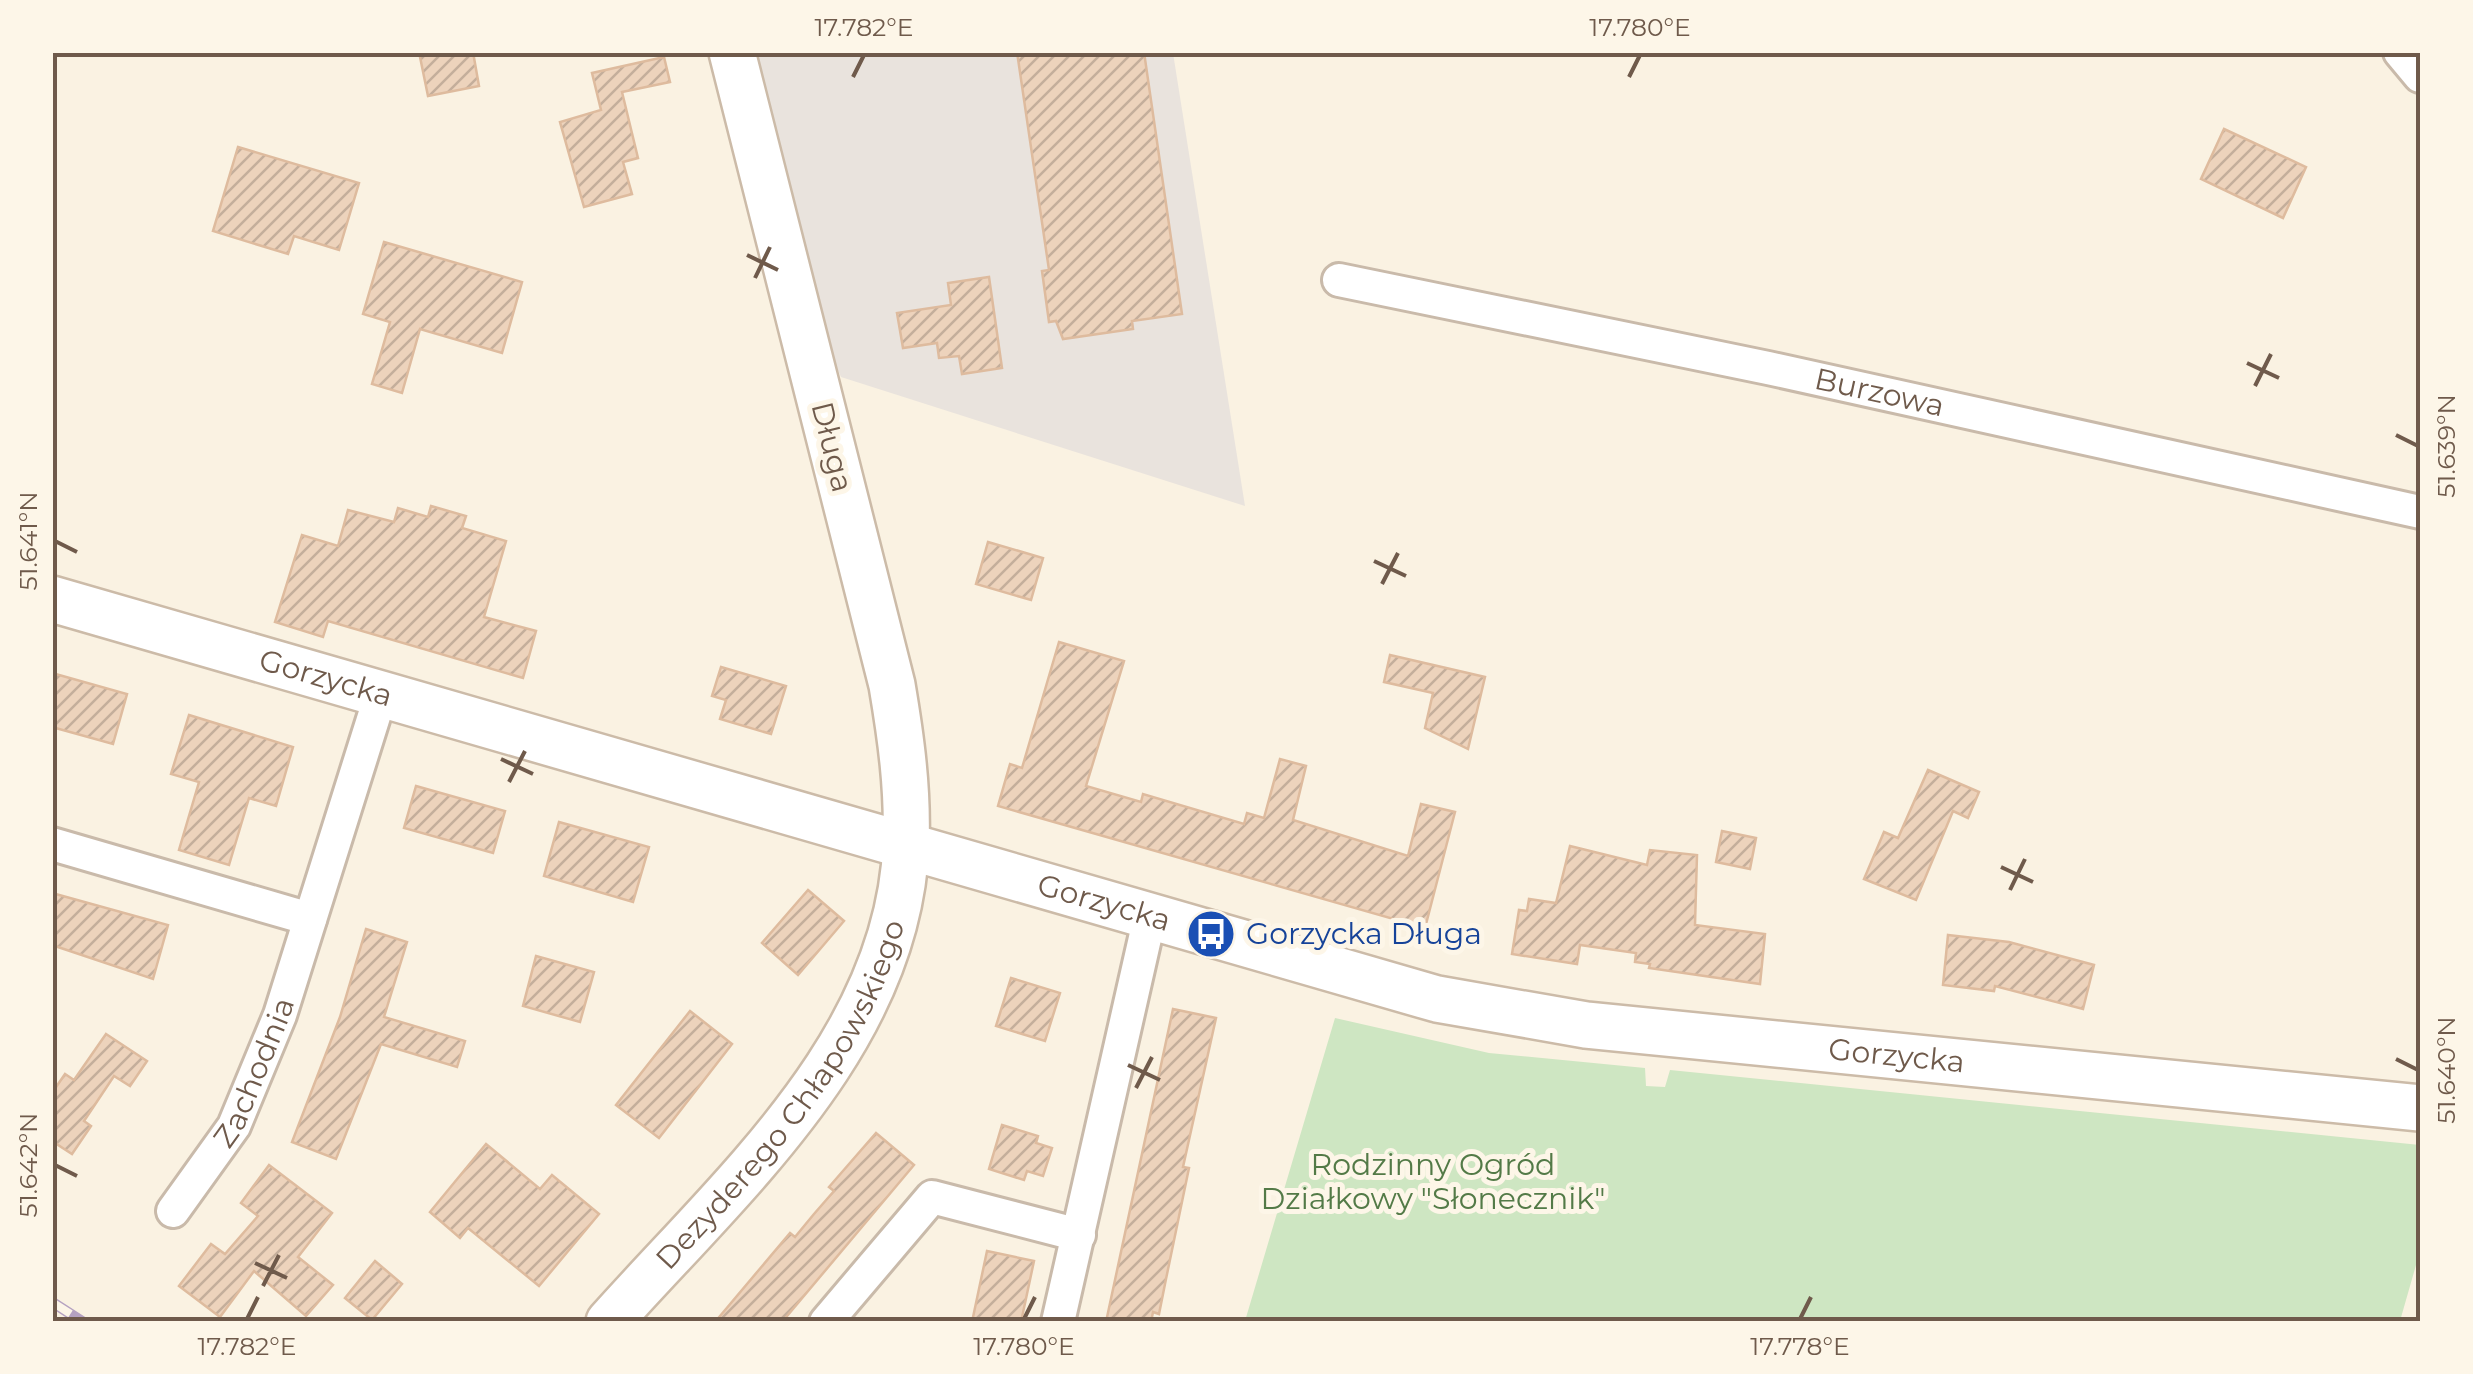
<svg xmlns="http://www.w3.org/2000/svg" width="2473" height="1374" font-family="Montserrat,sans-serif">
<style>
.industrial{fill:#e9e3dd}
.green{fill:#cee6c2}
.building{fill:url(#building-hatch);stroke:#debb9e;stroke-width:2.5}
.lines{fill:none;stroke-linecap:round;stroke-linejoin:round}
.street-casing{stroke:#c9baaa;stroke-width:38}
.secondary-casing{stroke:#ccbba8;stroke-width:50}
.street{stroke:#fff;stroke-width:32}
.secondary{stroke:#fff;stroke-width:45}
.rail-casing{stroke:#b5a2c1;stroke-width:11}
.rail{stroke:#fdf6e8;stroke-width:8;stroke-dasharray:22;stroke-linecap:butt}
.ticks{fill:none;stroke:#6f5a4b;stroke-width:4}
.labels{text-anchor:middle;stroke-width:10;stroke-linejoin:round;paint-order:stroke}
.street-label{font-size:30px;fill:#6f5a4b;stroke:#fdf6e8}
.transit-label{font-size:30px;fill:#164399;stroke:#fdf6e8;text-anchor:start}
.park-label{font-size:30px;fill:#537a47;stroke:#fdf6e8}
.neatline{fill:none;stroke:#6f5a4b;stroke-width:4}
.ticks-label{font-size:25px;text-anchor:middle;fill:#6f5a4b}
</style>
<defs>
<pattern id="building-hatch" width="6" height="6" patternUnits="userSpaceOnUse" patternTransform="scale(2.5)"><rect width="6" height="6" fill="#edd3bc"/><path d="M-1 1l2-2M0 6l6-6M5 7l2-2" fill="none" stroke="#c4ae9b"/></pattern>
</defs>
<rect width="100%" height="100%" fill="#faf2e2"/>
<path class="industrial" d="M 748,53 L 1173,53 L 1245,506 L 841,377 L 825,342 Z"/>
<path class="green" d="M 1335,1018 L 1489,1053 L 1645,1068 L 1646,1086 L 1665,1087 L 1670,1070 L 2420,1145 L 2420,1251 L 2400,1321 L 1245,1321 Z"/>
<g class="building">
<path d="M 419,52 L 473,52 L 479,86 L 428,96 Z"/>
<path d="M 1017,52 L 1144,52 L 1182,314 L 1132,321 L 1133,329 L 1063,339 L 1056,321 L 1049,322 L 1042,271 L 1049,270 Z"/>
<path d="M 664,57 L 670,82 L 622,92 L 638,158 L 623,162 L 632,194 L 584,207 L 560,122 L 601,110 L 592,73 Z"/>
<path d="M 2224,129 L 2306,167 L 2283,218 L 2201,179 Z"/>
<path d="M 238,147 L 359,183 L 339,250 L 294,236 L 288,254 L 213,231 Z"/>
<path d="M 384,242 L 522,282 L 502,353 L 420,329 L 402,393 L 372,384 L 390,322 L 363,314 Z"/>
<path d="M 989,277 L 1002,368 L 962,374 L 959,356 L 939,358 L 937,343 L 903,348 L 897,313 L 951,305 L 948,283 Z"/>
<path d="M 431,506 L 466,516 L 462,528 L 506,541 L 484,617 L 536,631 L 523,678 L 328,621 L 323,637 L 275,622 L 302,535 L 338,546 L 348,510 L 394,522 L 398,508 L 428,517 Z"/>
<path d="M 988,542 L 1043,558 L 1031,600 L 976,584 Z"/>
<path d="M 1059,642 L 1124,661 L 1086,786 L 1141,802 L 1143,794 L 1244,824 L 1247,813 L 1264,818 L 1280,759 L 1306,766 L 1293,820 L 1408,856 L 1421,804 L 1455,812 L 1425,928 L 998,806 L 1010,764 L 1022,768 Z"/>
<path d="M 1390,655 L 1485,677 L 1468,749 L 1425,728 L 1433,693 L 1384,682 Z"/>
<path d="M 721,667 L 786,686 L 771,734 L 720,719 L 726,700 L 712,696 Z"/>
<path d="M 52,673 L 127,694 L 113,744 L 52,727 Z"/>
<path d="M 189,715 L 293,747 L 276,806 L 249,798 L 229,865 L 179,850 L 199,782 L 171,774 Z"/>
<path d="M 1928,770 L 1979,792 L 1968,818 L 1953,811 L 1916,900 L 1864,879 L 1884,832 L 1898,838 Z"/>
<path d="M 416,786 L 505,811 L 493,853 L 404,828 Z"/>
<path d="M 559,822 L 649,847 L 633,902 L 544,876 Z"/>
<path d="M 1722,831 L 1756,838 L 1750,869 L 1716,862 Z"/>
<path d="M 1570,846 L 1647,865 L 1650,850 L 1697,855 L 1695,925 L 1765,934 L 1760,984 L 1649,968 L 1650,964 L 1635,962 L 1636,953 L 1580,945 L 1577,964 L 1512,954 L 1519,910 L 1527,911 L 1529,899 L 1556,903 Z"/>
<path d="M 808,890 L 844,921 L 798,975 L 762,943 Z"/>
<path d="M 52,893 L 168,925 L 153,979 L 52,945 Z"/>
<path d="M 366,929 L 407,942 L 384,1017 L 465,1041 L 457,1067 L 381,1044 L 336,1159 L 292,1142 L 340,1017 Z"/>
<path d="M 1948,935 L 2009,942 L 2094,965 L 2083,1009 L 1995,986 L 1994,991 L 1943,985 Z"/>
<path d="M 536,956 L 594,972 L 580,1022 L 523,1006 Z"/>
<path d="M 1011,978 L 1060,993 L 1045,1041 L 996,1026 Z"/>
<path d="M 1173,1009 L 1216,1018 L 1183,1167 L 1189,1168 L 1166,1279 L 1159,1314 L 1153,1312 L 1151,1322 L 1106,1322 Z"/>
<path d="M 690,1011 L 732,1044 L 659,1138 L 616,1105 Z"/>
<path d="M 106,1034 L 147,1061 L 130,1086 L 114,1076 L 84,1121 L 91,1126 L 72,1154 L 52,1141 L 52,1093 L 65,1074 L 74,1080 Z"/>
<path d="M 1002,1125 L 1038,1136 L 1036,1143 L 1052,1148 L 1043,1176 L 1027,1171 L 1024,1180 L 989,1169 Z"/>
<path d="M 876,1133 L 914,1165 L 782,1322 L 715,1322 L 790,1233 L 795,1237 L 814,1214 L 834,1191 L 829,1187 Z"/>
<path d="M 486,1144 L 540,1189 L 552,1175 L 599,1214 L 539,1286 L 468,1228 L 460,1238 L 430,1212 Z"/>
<path d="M 269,1165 L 332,1213 L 298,1257 L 333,1285 L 306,1316 L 254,1271 L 220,1317 L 179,1286 L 211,1244 L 225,1254 L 258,1216 L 241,1203 Z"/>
<path d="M 987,1251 L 1034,1261 L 1021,1322 L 972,1322 Z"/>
<path d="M 375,1261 L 402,1284 L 372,1320 L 345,1298 Z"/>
</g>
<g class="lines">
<g class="street-casing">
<g id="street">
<path d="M 2400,52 L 2420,76"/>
<path id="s1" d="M 1339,280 L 1768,368 L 2420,512"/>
<path d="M 52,844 L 310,919"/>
<path id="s2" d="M 173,1211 L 234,1126 L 280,1015 L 381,694"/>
<path d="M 826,1322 L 932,1197 L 1079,1235"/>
<path d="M 1058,1322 L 1150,916"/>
</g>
</g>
<g class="secondary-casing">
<g id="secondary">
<path id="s3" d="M 52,599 L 1437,999 L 1586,1025 L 2420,1108"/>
<path id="s4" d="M 609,1322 C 731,1185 899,1041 906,843 C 908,789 901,738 892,685 L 732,52"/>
</g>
</g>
<use href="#street" class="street"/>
<use href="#secondary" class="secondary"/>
<g class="rail-casing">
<path id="rail" d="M 52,1302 L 83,1322"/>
</g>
<use href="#rail" class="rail"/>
</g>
<path class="ticks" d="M 853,77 L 864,55M 1629,77 L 1640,55M 747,255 L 778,270M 755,278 L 770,247M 2247,363 L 2279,378M 2255,386 L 2271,354M 2396,435 L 2418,446M 55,541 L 77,552M 1374,561 L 1406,576M 1382,584 L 1398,553M 501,759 L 533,774M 509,782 L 525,751M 2001,867 L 2033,882M 2010,890 L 2025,859M 2396,1059 L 2418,1070M 1128,1065 L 1160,1080M 1136,1088 L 1152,1057M 55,1165 L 77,1176M 255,1263 L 287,1278M 263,1286 L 279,1255M 247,1319 L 258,1297M 1024,1319 L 1035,1297M 1800,1319 L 1811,1297"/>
<defs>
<g id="bus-disc" transform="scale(2.5)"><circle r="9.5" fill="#1a4fb4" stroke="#fdf6e8"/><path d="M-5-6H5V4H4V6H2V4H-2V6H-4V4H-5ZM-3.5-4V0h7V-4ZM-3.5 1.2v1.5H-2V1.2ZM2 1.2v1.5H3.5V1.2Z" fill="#fff"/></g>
</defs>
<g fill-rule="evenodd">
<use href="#bus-disc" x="1211" y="934"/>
</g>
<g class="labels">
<g class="street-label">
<text dy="10" stroke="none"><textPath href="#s1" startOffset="552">Burzowa</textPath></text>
<text transform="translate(832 447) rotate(76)" y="10">Długa</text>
<text dy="10" stroke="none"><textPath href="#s3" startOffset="285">Gorzycka</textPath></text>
<text dy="10" stroke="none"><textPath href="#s3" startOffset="1095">Gorzycka</textPath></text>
<text dy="10" stroke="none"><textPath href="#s3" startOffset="1905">Gorzycka</textPath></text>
<text dy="10" stroke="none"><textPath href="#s2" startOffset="162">Zachodnia</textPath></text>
<text dy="10" stroke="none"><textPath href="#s4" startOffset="288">Dezyderego Chłapowskiego</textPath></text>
</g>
<g class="transit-label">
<text x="1246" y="944">Gorzycka Długa</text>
</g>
<g class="park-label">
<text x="1433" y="1175">Rodzinny Ogród<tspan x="1433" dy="34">Działkowy "Słonecznik"</tspan></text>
</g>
</g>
<rect width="2473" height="1374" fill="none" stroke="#fdf6e8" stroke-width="110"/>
<rect x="55" y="55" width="2363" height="1264" class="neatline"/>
<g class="ticks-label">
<text x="864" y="36">17.782°E</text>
<text x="1640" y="36">17.780°E</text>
<text transform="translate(2446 446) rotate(-90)" y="9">51.639°N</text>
<text transform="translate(28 541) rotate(-90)" y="9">51.641°N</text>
<text transform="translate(2446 1070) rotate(-90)" y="9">51.640°N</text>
<text transform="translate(28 1165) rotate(-90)" y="9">51.642°N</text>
<text x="247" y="1355">17.782°E</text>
<text x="1024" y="1355">17.780°E</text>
<text x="1800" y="1355">17.778°E</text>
</g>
</svg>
